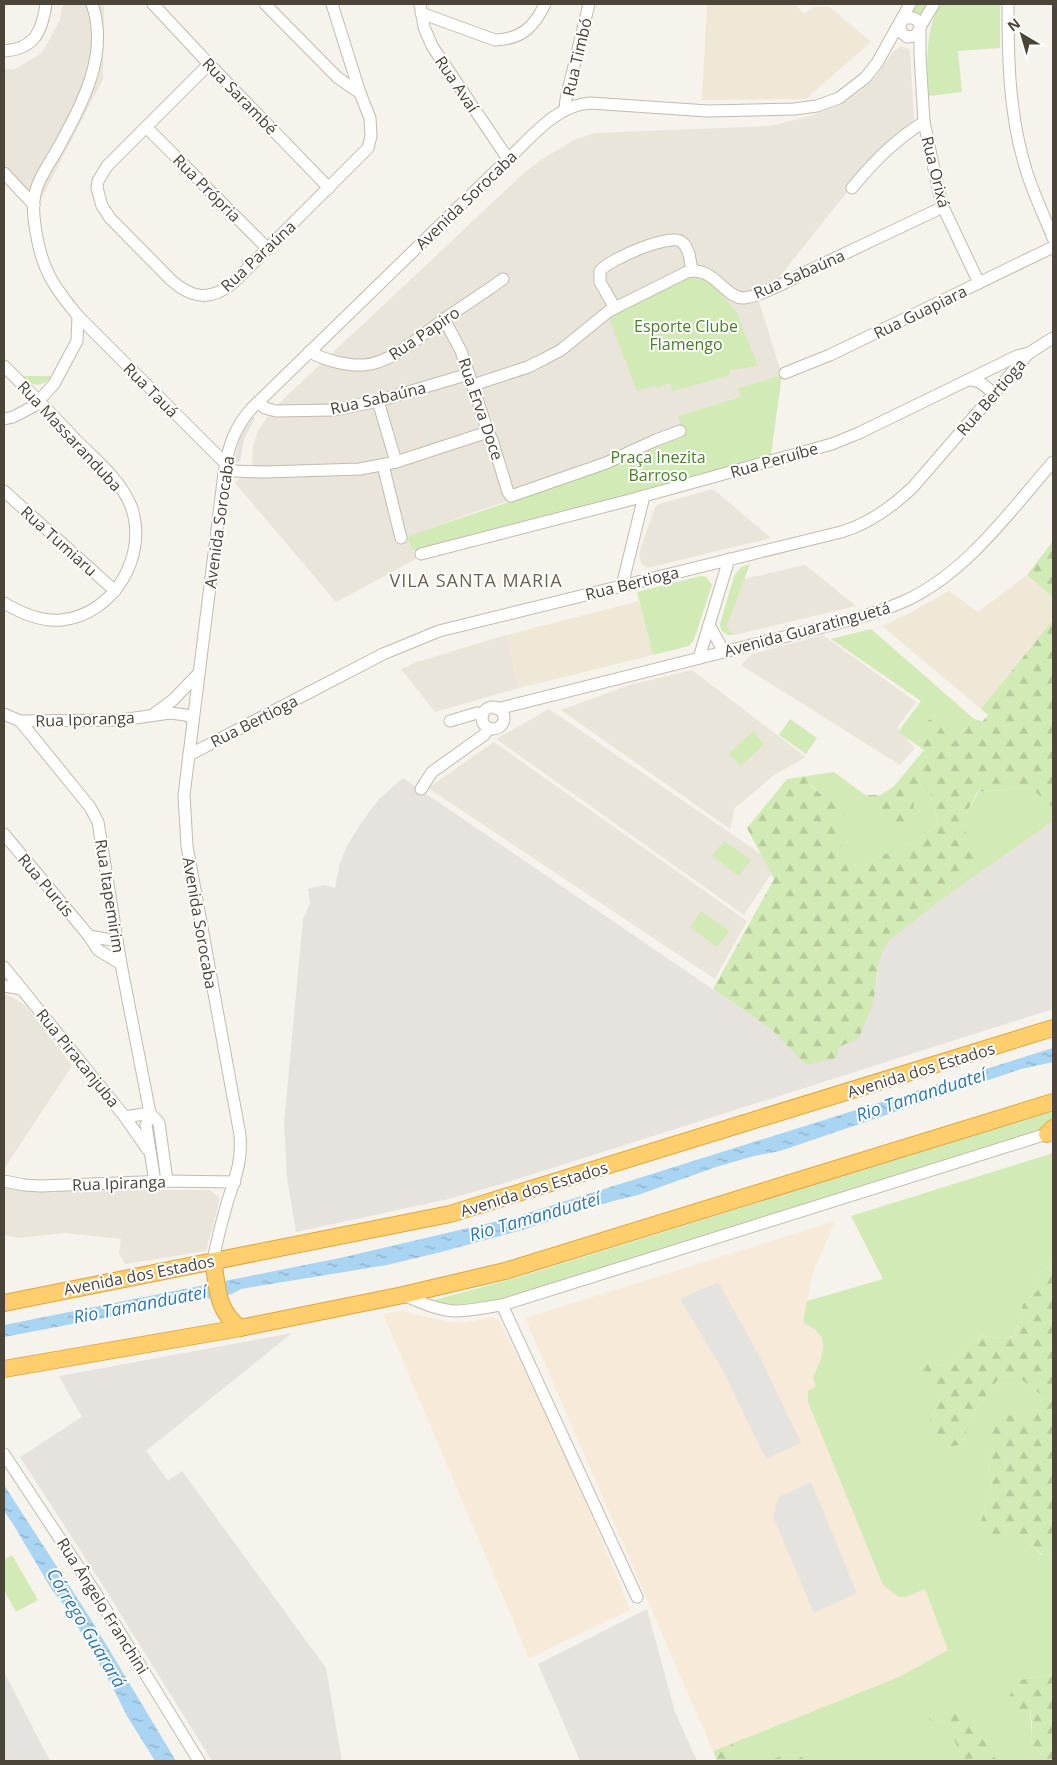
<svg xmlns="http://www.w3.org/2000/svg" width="1057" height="1765" font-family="'Open Sans',sans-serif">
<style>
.residential{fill:#eae5da}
.commercial{fill:#f7ead8}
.industrial{fill:#e6e2dd}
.education{fill:#efe8d6}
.green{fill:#d2eab5}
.forest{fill:url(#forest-firs)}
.parking{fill:#e5e3e0}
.water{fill:url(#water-ripples)}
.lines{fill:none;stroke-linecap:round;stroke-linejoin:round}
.minor-casing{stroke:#c2bbae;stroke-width:13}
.highway-casing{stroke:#e0a43c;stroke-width:18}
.minor{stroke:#fff;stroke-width:11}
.highway{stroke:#ffcf6e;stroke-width:16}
.labels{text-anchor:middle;stroke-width:4;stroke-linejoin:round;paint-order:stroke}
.street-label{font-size:16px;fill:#4b4439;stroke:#fff}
.park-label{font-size:16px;fill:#4a7f2a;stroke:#fff}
.neighbourhood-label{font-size:18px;letter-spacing:1px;fill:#6e6250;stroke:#fff}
.water-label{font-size:18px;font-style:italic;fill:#2e7ab2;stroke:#fff}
</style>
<defs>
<pattern id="forest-firs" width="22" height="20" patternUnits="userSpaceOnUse" patternTransform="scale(1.25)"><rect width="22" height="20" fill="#d2eab5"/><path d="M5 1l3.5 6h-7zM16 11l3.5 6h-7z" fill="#b6ca9c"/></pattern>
<pattern id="water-ripples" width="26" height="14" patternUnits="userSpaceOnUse" patternTransform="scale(1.25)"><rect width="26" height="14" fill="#a9d4f2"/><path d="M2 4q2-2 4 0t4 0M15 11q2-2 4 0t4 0" fill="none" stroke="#8caec5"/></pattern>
</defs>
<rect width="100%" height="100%" fill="#f6f3ec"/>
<g class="residential">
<path d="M 63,4 L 101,4 L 104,7 L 103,79 L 35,211 L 4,177 L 4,68 L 13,70 L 42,53 L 60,20 Z"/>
<path d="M 901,46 L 910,50 L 914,120 L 908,127 L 874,158 L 777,280 L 755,289 L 782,375 L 738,388 L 740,397 L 678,416 L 684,437 L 664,444 L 605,469 L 472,513 L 408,537 L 416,559 L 336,602 L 235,483 L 252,467 L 253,447 L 257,433 L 263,423 L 276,406 L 525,172 L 542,159 L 576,139 L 596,133 L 770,126 L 810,116 L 840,105 L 862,90 L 876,76 L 893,52 Z"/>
<path d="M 713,489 L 771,538 L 647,568 L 641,563 L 639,553 L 655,507 L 659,504 Z"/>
<path d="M 805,565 L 856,606 L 735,635 L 729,631 L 727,626 L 744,579 Z"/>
<path d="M 506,635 L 519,688 L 435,712 L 401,669 L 417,662 Z"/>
<path d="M 823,635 L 916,702 L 897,728 L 915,748 L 900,765 L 741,665 L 752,654 Z"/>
<path d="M 692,670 L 806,757 L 774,775 L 735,808 L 730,829 L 561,710 L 629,685 Z"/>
<path d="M 549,709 L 777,865 L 744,915 L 496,739 Z"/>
<path d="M 494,742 L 747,921 L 715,979 L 428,788 Z"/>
<path d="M 4,994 L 14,998 L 26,1006 L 72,1066 L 4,1169 Z"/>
<path d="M 4,1187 L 22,1190 L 210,1190 L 220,1198 L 206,1251 L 125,1264 L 119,1253 L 121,1239 L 65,1233 L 17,1238 L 4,1235 Z"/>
</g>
<g class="commercial">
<path d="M 835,1221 L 812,1276 L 803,1323 L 812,1327 L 819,1334 L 824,1345 L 824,1354 L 813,1378 L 909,1597 L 925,1589 L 948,1650 L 899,1677 L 713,1751 L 525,1318 Z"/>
<path d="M 402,1311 L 448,1322 L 463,1323 L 493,1317 L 500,1322 L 572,1467 L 630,1610 L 529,1658 L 383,1314 Z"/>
</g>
<g class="industrial">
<path d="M 403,778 L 771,1029 L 806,1065 L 839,1047 L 874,1000 L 880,958 L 884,947 L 891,939 L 944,898 L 1053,821 L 1053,1009 L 505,1183 L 444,1200 L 296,1232 L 287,1178 L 284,1123 L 303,919 L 310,903 L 308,889 L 324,885 L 335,888 L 340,863 L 347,846 L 361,823 L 379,799 Z"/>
<path d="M 292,1333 L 146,1451 L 168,1481 L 182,1471 L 326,1668 L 342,1761 L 212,1761 L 102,1584 L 20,1457 L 82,1417 L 59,1376 Z"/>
<path d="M 647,1609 L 675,1712 L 697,1761 L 580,1761 L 538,1664 Z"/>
</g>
<g class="education">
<path d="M 707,4 L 794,4 L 805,14 L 812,7 L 830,7 L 871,42 L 806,99 L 702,100 Z"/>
<path d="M 1027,575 L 1053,597 L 1053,620 L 981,709 L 882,626 L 908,614 L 949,591 L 978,612 Z"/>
<path d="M 639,601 L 653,655 L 519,688 L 506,635 Z"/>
</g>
<g class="green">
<path d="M 915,4 L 928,4 L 921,19 L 910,13 Z"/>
<path d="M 940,4 L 1000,4 L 1000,48 L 958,51 L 962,92 L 929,96 C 927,63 924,34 940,4 Z"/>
<path d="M 688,278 L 701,278 L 709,282 L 736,311 L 758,366 L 730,370 L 730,375 L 673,391 L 670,383 L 657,388 L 656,385 L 637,391 L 610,321 L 611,316 Z"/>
<path d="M 782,375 L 771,455 L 514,526 L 413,551 L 407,537 C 472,513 538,494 603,470 C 630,460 656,446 684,437 L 678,416 L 740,397 L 738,388 Z"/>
<path d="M 20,376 L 53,376 C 40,389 33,386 20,376 Z"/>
<path d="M 750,564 L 727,626 L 729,631 L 735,635 L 728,635 L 721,630 L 720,624 L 734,576 L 741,567 Z"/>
<path d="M 701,576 L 706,577 L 712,585 L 694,640 L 689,646 L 653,655 L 637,592 Z"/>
<path d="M 871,629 L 973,718 L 952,744 L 924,750 L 898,732 L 921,701 L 831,639 Z"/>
<path d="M 790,719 L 817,738 L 806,754 L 779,735 Z"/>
<path d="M 753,731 L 764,744 L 741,766 L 729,754 Z"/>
<path d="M 834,772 L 865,795 L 912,820 L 914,796 L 929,789 L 938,825 L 915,841 L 868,862 L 851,878 L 839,838 L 837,821 L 840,796 L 824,796 L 810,785 L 815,781 L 814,775 Z"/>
<path d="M 1030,787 L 1053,808 L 1053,821 L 944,898 L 950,886 L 974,868 L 966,843 L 966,814 L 978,792 Z"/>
<path d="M 724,841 L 751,860 L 739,876 L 712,856 Z"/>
<path d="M 701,911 L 729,931 L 717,947 L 690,927 Z"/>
<path d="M 1053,1111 L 1053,1122 L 1037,1132 L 505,1298 C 480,1304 457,1308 431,1301 L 519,1277 Z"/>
<path d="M 1053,1153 L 1053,1261 L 1035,1279 L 1038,1290 L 1023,1304 L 1015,1336 L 995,1339 L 981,1335 L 950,1366 L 924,1363 L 943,1393 L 931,1417 L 961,1444 L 976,1409 L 1000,1377 L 1017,1376 L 1044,1397 L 1033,1411 L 985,1449 L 992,1484 L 980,1525 L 1015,1531 L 1042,1555 L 1053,1551 L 1053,1675 L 1019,1680 C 1029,1707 1033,1716 1031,1745 L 1039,1750 L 1043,1761 L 809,1761 L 796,1754 L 780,1756 L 769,1761 L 735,1761 L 733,1757 L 733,1743 L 899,1677 L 948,1650 L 925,1589 C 902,1599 904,1602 883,1585 L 808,1402 L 808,1391 L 816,1387 L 813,1378 C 823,1354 833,1335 803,1323 L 807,1301 L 883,1279 L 851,1216 Z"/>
<path d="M 12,1555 L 38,1600 L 16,1612 L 4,1590 L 4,1560 Z"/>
</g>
<g class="forest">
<path d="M 1053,541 L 1053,597 L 1027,575 Z"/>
<path d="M 1053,620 L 1053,808 L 1030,787 L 977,792 L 966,814 L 966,843 L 974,848 L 974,868 L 950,886 L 944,898 L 891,939 C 876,955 878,977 874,998 C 871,1011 864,1025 859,1038 L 839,1047 L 836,1058 L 806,1065 L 771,1029 L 713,989 L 774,879 L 747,828 L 787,779 L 814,775 L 815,781 L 810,786 L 824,796 L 840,796 L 847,804 L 847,813 L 837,821 L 843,828 L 840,839 L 851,878 L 868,862 L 915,841 L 938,825 L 929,789 L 915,796 L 912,820 L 896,831 L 880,804 L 865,795 L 881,795 L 894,786 L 924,750 L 920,726 L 934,717 L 952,744 L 973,718 L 982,722 L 988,715 L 981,709 Z"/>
<path d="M 1053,1261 L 1053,1551 L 1043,1555 L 1015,1532 L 997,1546 L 980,1525 L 992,1484 L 985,1449 L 998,1418 L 1032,1411 L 1044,1397 L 1017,1376 L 1000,1377 L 976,1409 L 961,1444 L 945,1449 L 928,1437 L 931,1417 L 943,1393 L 917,1376 L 924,1363 L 950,1366 L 981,1335 L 995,1339 L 1015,1336 L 1023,1304 L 1038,1290 L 1035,1279 Z"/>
<path d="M 1053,1675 L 1053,1761 L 1043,1761 L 1039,1750 L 1031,1746 L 1032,1724 L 1030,1711 L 1017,1714 L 1005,1703 L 1019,1680 Z"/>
<path d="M 947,1709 L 970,1719 L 974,1727 L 991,1744 L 990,1753 L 998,1761 L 964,1761 L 951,1733 L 930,1720 L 929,1714 Z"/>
<path d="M 733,1743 L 733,1757 L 735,1761 L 717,1761 L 713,1751 Z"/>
<path d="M 796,1754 L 809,1761 L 769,1761 L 780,1756 Z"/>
</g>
<g class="parking">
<path d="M 252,416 L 255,418 L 244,439 L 240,462 L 234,462 L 240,437 Z"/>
<path d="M 718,1282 L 760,1357 L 801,1443 L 766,1459 L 723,1371 L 680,1299 Z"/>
<path d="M 811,1482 L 857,1593 L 814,1613 L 773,1516 L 779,1497 Z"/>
<path d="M 4,1672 L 50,1761 L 4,1761 Z"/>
</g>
<g class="water">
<path d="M 1053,1048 L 1053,1062 L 1021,1069 L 780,1151 L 754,1156 L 716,1167 L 638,1195 L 609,1202 L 522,1230 L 441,1252 L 387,1265 L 241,1289 L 232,1294 L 186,1303 L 157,1305 L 104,1318 L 4,1337 L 4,1325 L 340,1258 L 515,1217 Z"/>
<path d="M 4,1485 L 92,1621 L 176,1761 L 155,1761 L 127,1716 L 112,1686 L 68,1610 L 52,1590 L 13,1524 L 4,1511 Z"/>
</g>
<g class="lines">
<g class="minor-casing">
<g id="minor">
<path d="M 153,4 L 209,64 L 329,188"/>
<path d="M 265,4 L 338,78 L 360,93"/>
<path d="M 420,4 L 424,27 L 432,46 L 508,159"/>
<path d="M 1008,4 C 1008,58 1009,111 1024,163 C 1031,189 1043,213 1053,238"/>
<path d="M 421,13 L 495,40 C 522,39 534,27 545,4"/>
<path d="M 901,22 L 905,18 L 913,18 L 917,20 L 920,25 L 920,55 L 924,122 L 938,188 L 943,207 L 979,283"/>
<path d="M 900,24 L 901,32 L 907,37 L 915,36 L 920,29"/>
<path d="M 920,27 L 934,4"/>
<path d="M 4,51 C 35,49 42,31 46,4"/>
<path d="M 209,64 L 107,166 L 98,181 L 97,188 L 102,206 L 110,218 L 171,280 C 192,299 211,301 233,283 L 368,148 L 371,136 L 370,118 L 360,93 L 332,4"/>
<path d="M 565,110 L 566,99 L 589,4"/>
<path d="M 146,127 L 268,249"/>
<path d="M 4,173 L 34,205"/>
<path d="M 852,188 C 873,162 896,139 924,122"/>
<path d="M 615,308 L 600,282 L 600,271 C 608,260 671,232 682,242 C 690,249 690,261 692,271"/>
<path d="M 78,316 L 233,471 L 265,472 L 360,469 L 396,462 L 488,432"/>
<path d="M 444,319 L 461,351 L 488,432 L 492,440 L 508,492 L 511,496 L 606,463 L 656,440 L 680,431"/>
<path d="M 309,352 C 325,360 346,366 364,365 C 392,363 421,335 443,320 C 463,306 484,293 503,279"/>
<path d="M 4,366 C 28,390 52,414 75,439 C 95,459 120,479 131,506 C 149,555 114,615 61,620 C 41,622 21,613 4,603"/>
<path d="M 785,373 L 830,355 L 1053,247"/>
<path d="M 969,380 C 980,380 985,386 993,393"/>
<path d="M 473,385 L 528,367 L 544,359 L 561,350 L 609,311 L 687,272 C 714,265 725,299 744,298 C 760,296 793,279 808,271 C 853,250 898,228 943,207"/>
<path d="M 378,401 L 396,462"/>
<path d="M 258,402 L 265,408 L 276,411 L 334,410 L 378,401 L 469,374"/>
<path d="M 4,419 L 13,417 L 34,406 L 54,384 L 77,341 L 78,316 C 54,287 42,270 36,232 C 34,220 32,207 35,194 C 38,179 49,164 57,150 C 81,106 110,55 92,4"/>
<path d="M 383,465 L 401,538"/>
<path d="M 4,491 L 115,591"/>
<path d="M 421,554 L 626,501 L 832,444 L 859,433 L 1017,356 L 1029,353 L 1053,338"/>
<path d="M 622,586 L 644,496"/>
<path d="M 709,625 L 724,652"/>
<path d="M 699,658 L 729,559"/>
<circle cx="493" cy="718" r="11"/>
<path d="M 497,709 L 827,626 C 854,619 881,612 907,600 C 967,572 1010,511 1053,462"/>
<path d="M 4,714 L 20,721 L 90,807 L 98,822 L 121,964 L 150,1113 L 146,1125 L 155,1182"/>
<path d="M 154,714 L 173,700 L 199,673"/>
<path d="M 20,721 L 121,720 L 170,713 L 186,715 L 193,719"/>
<path d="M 450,721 L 477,713 L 483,714"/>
<path d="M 189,755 L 383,654 L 439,631 L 841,532 C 869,524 892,507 913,487 L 1029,353"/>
<path d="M 421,789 L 432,772 L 484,735 L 489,728"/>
<path d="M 4,834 L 89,936 L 98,950 L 121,964"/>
<path d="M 89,936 L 117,941"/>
<path d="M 4,967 L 125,1117 L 148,1150"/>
<path d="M 4,986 L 22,989"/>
<path d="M 150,1113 L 159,1123 L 167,1181"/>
<path d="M 125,1117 L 150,1113"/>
<path d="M 4,1181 L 24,1185 L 41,1186 L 167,1181 L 235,1182"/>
<path d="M 213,1261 C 217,1240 222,1220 228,1200 C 236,1175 242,1162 240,1135 L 187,846 L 184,795 L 224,473 C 228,448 234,428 251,409 L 508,159 C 531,138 556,105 590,103 L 708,111 L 794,109 L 817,106 L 839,98 L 865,78 L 877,63 L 910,4"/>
<path d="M 403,1295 C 420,1302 437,1310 455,1311 C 471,1311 487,1307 502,1305 L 1053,1132"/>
<path d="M 502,1305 L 637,1597"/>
<path d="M 4,1454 L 93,1589 L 199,1761"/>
</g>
</g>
<g class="highway-casing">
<g id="highway">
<path d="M 1047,1134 L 1053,1128"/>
<path d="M 213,1261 C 218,1288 216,1310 240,1328"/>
<path d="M 4,1303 L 450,1214 L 1053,1028"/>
<path d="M 4,1369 L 240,1328 L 403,1295 L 505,1271 L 1053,1102"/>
</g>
</g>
<use href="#minor" class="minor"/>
<use href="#highway" class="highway"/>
</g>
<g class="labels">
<g class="street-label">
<text transform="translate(577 57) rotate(-77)" y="6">Rua Timbó</text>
<text transform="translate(457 84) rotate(56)" y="6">Rua Avaí</text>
<text transform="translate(240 96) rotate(46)" y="6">Rua Sarambé</text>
<text transform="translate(936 172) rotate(76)" y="6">Rua Orixá</text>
<text transform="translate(207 188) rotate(45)" y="6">Rua Própria</text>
<text transform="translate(466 200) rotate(-44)" y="6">Avenida Sorocaba</text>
<text transform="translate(258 256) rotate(-43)" y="6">Rua Paraúna</text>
<text transform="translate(799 274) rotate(-24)" y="6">Rua Sabaúna</text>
<text transform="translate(920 312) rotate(-26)" y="6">Rua Guapiara</text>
<text transform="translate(424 333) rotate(-34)" y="6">Rua Papiro</text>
<text transform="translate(151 390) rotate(45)" y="6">Rua Tauá</text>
<text transform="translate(991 397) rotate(-49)" y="6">Rua Bertioga</text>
<text transform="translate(378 398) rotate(-13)" y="6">Rua Sabaúna</text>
<text transform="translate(481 409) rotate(71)" y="6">Rua Erva Doce</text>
<text transform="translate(70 436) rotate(47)" y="6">Rua Massaranduba</text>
<text transform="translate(774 460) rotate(-16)" y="6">Rua Peruíbe</text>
<text transform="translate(219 522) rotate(-82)" y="6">Avenida Sorocaba</text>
<text transform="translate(59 541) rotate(42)" y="6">Rua Tumiaru</text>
<text transform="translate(632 583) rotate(-14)" y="6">Rua Bertioga</text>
<text transform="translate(807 629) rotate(-15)" y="6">Avenida Guaratinguetá</text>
<text transform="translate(85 719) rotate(-2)" y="6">Rua Iporanga</text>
<text transform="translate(254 721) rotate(-27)" y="6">Rua Bertioga</text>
<text transform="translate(46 885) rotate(50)" y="6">Rua Purús</text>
<text transform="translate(110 896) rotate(81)" y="6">Rua Itapemirim</text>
<text transform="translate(200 923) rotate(80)" y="6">Avenida Sorocaba</text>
<text transform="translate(78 1058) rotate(51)" y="6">Rua Piracanjuba</text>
<text transform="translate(921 1070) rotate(-17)" y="6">Avenida dos Estados</text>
<text transform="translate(119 1183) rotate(-2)" y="6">Rua Ipiranga</text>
<text transform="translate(534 1189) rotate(-17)" y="6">Avenida dos Estados</text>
<text transform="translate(139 1275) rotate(-11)" y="6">Avenida dos Estados</text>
<text transform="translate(103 1606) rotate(58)" y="6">Rua Ângelo Franchini</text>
</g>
<g class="park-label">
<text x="686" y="332">Esporte Clube<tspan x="686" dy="18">Flamengo</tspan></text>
<text x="658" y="463">Praça Inezita<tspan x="658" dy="18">Barroso</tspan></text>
</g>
<g class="neighbourhood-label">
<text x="476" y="587">VILA SANTA MARIA</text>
</g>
<g class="water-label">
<text transform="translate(921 1095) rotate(-18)" y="6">Rio Tamanduateí</text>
<text transform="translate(535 1217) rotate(-16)" y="6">Rio Tamanduateí</text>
<text transform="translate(140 1305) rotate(-11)" y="6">Rio Tamanduateí</text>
<text transform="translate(86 1628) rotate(59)" y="6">Córrego Guarará</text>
</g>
</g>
<rect width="1057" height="1765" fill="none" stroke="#4b4439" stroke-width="10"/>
<g transform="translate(1022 35) rotate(322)" stroke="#ffffff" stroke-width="4" paint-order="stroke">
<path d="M0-4L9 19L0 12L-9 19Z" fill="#4b4439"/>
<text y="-8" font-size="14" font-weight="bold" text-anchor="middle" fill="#4b4439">N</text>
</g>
</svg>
